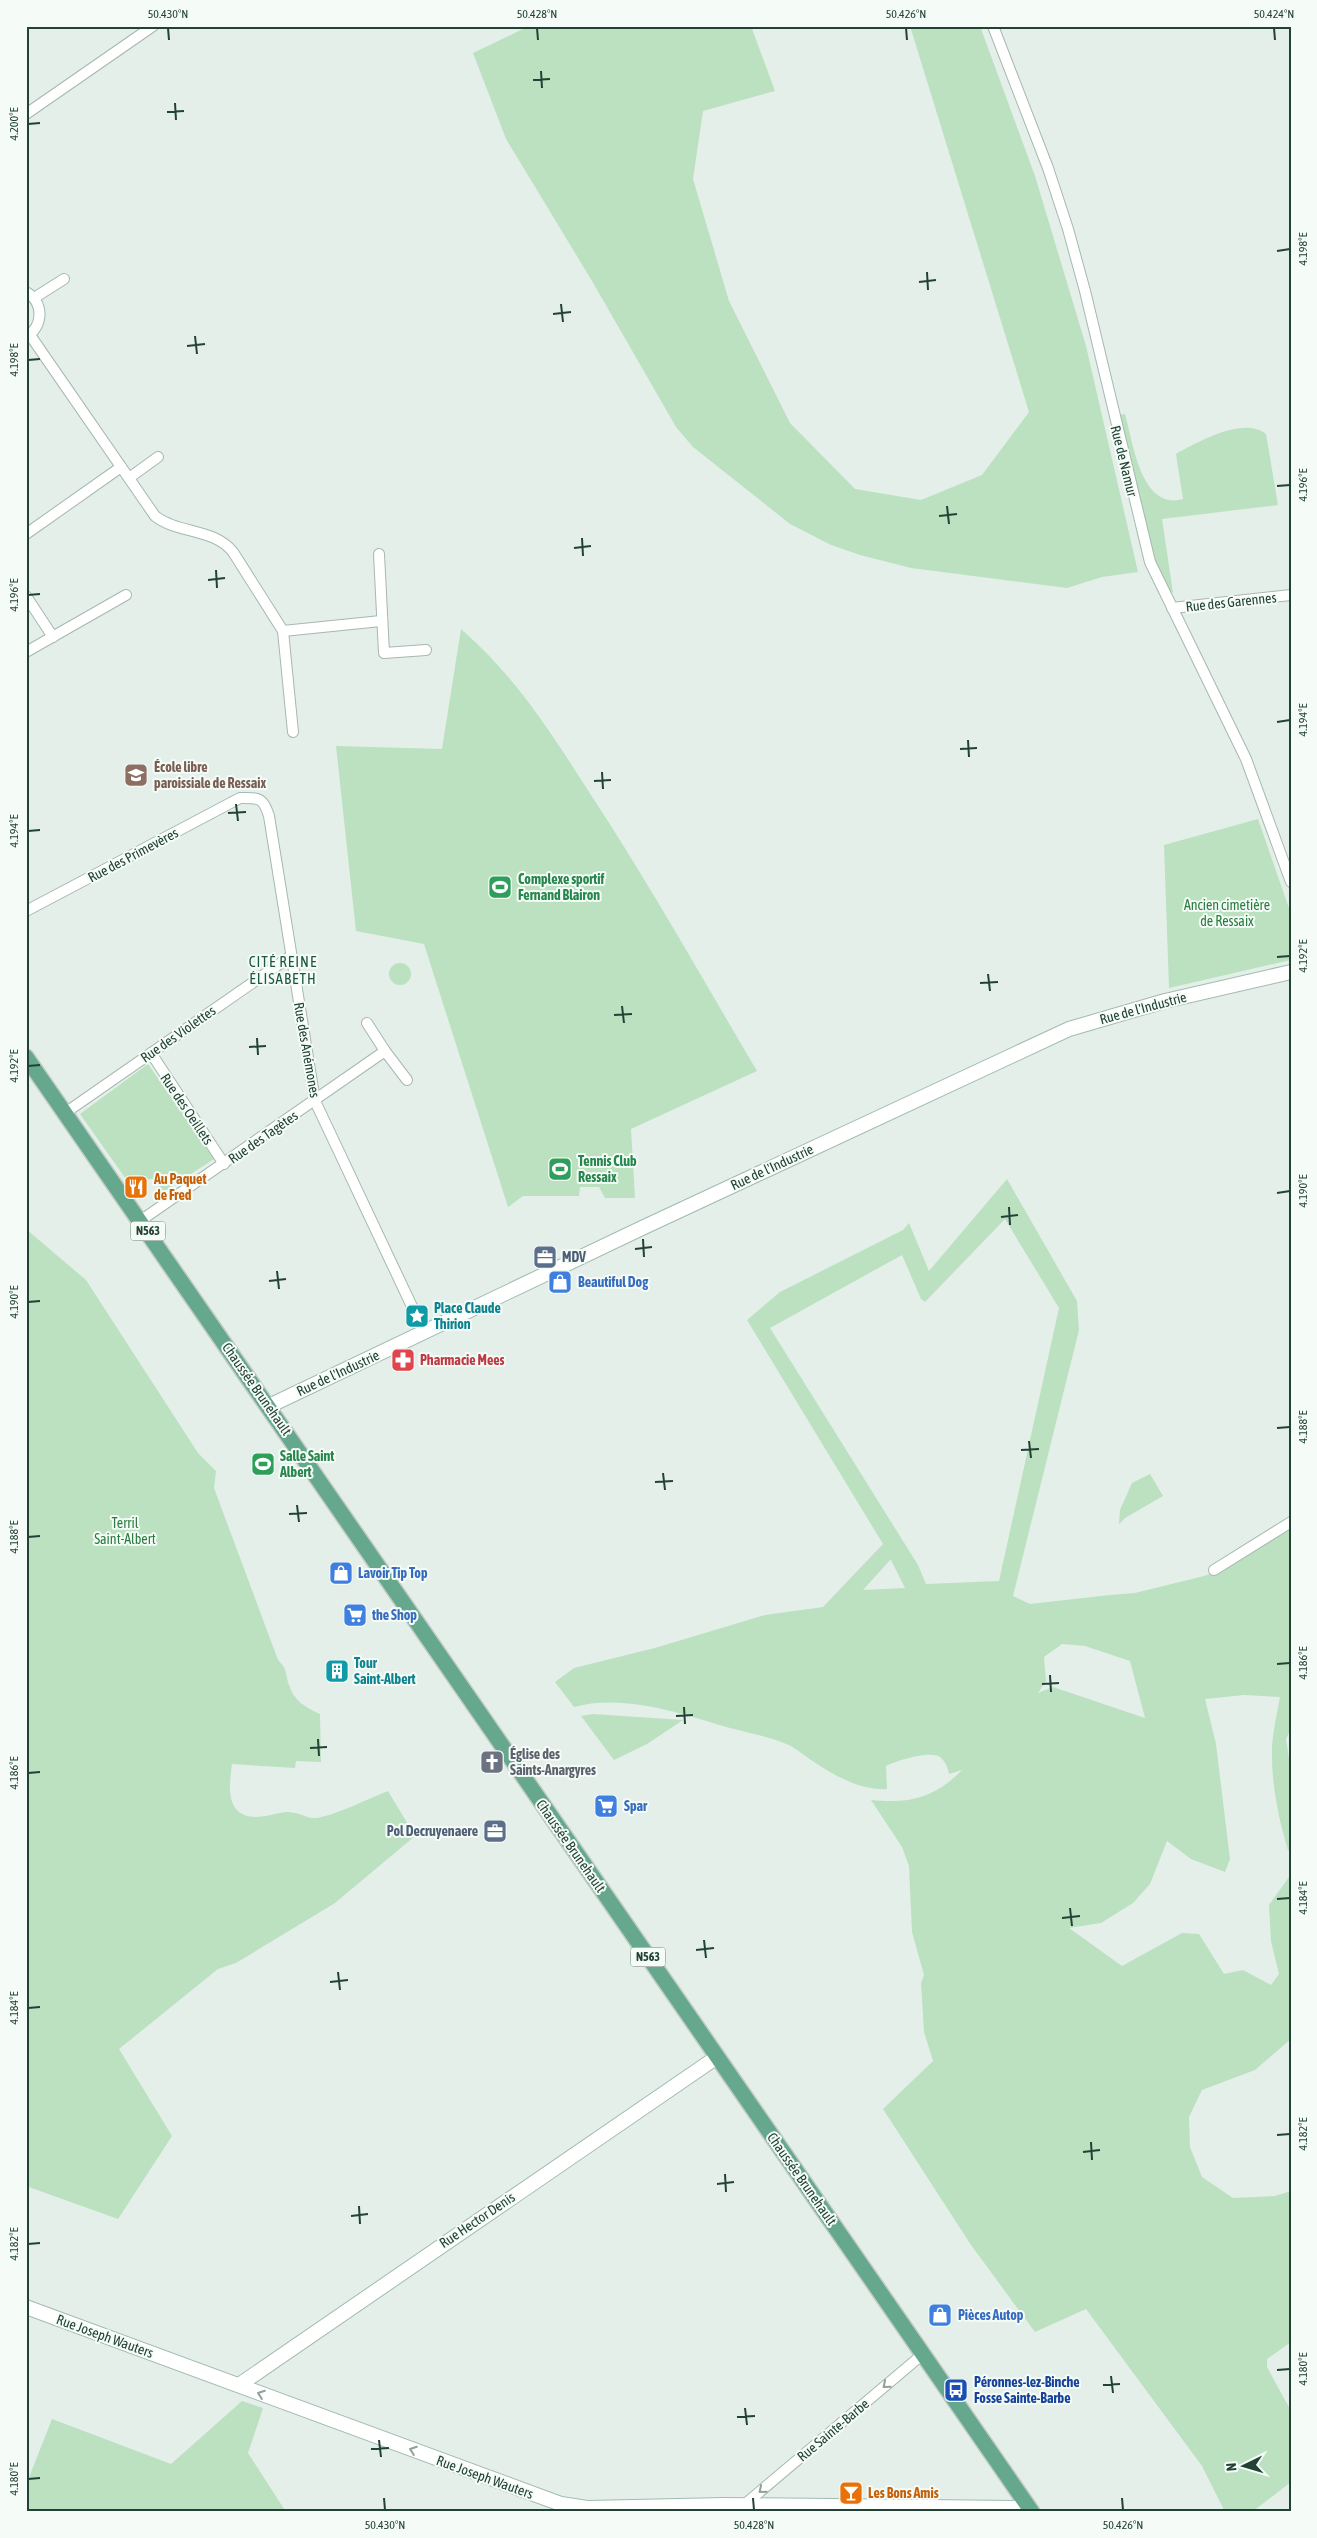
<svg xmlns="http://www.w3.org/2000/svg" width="1317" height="2538" font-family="'Asap Condensed',sans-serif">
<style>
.green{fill:#bbe1c1;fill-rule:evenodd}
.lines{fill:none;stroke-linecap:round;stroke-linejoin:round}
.street-casing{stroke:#a6b8af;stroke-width:12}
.secondary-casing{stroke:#a1bbaf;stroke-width:16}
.primary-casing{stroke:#c1cac6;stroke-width:18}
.street{stroke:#fff;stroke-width:10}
.secondary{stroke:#fff;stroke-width:14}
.primary{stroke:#65a88e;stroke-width:15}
.oneway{stroke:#90a09a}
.ticks{fill:none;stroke:#214235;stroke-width:2}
.labels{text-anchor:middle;stroke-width:4;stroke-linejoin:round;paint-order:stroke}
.shield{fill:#f5fbf7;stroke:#617a6f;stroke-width:1}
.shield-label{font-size:12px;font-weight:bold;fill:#214235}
.street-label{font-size:14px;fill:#214235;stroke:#f5fbf7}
.education-label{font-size:14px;font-weight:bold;fill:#785e54;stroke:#f5fbf7;text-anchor:start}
.leisure-label{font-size:14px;font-weight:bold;fill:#27864d;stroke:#f5fbf7;text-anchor:start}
.park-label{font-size:14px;fill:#287d3e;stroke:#f5fbf7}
.food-label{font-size:14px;font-weight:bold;fill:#c56008;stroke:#f5fbf7;text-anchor:start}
.service-label{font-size:14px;font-weight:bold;fill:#4e5e75;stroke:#f5fbf7;text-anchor:start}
.shop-label{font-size:14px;font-weight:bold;fill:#366cbe;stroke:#f5fbf7;text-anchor:start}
.culture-label{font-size:14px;font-weight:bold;fill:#0d838f;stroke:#f5fbf7;text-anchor:start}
.health-label{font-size:14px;font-weight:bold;fill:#be3a42;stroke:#f5fbf7;text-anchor:start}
.worship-label{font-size:14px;font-weight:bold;fill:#5b616d;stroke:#f5fbf7;text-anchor:start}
.transit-label{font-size:14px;font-weight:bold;fill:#164399;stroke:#f5fbf7;text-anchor:start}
.neighbourhood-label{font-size:15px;letter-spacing:1px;fill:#1b5740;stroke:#f5fbf7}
.neatline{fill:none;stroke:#214235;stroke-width:2}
.ticks-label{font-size:12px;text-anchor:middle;fill:#214235}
</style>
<rect width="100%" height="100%" fill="#e4efe9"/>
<g class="green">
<path d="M 529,26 L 751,26 L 775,91 L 703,111 L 693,179 L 729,301 L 790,423 L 855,489 L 921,500 L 982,475 L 1029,412 L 910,26 L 980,26 L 1035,176 L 1086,346 L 1138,572 L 1102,577 L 1067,588 L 911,568 L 860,555 L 831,545 L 790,524 L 693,447 L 676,427 L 592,281 L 506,139 L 473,53 Z"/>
<path d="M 1125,414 C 1133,442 1141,511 1183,499 L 1176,454 C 1198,442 1243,416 1266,434 L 1278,505 L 1162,519 L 1173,593 L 1164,586 L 1154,564 L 1117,415 Z"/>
<path d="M 461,629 C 516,677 550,731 589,792 C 649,883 702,978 757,1071 L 631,1129 L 635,1198 L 605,1198 L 599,1187 L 580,1187 L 579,1196 L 523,1196 L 508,1207 L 424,944 L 356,931 L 336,746 L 442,749 Z"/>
<path d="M 1258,819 L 1291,914 L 1291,960 L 1169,988 L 1164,845 Z"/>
<circle cx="400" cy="974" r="11"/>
<path d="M 148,1064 L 214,1159 L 163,1192 L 155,1179 L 126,1179 L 80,1114 Z"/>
<path d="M 1007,1179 L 1077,1301 L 1079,1330 L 1013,1596 L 1030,1604 L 1110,1595 L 1135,1593 L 1204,1576 L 1219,1571 L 1291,1525 L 1291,1729 L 1286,1739 L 1291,1771 L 1291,1851 L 1288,1850 C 1278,1817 1271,1782 1272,1747 C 1273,1731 1277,1714 1280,1697 L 1244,1695 L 1205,1699 L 1216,1744 L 1230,1859 L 1225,1872 L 1191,1859 L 1167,1841 L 1150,1884 L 1133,1903 L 1101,1923 L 1069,1928 L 1122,1966 L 1182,1933 L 1199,1934 L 1224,1974 L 1243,1970 L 1271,1985 L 1279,1974 L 1271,1941 L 1269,1905 L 1289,1877 L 1291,1878 L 1291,2039 L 1255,2070 L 1202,2090 L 1189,2117 L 1190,2147 L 1202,2177 L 1233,2198 L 1275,2196 L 1291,2191 L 1291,2342 L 1267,2359 L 1267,2367 L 1291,2411 L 1291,2482 L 1252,2512 L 1225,2512 L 1202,2466 L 1086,2309 L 1035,2332 L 971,2245 L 883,2109 L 933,2061 L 924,2032 L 921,1983 L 924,1975 L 912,1932 L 909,1866 L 902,1847 L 871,1800 C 908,1804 935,1798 962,1770 L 949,1774 C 948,1768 945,1761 940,1757 C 931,1750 895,1761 886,1766 L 887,1789 C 862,1791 835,1776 814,1762 C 806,1757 797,1749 789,1745 C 771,1737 749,1733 730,1728 C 683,1714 624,1693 574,1707 L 555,1682 L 574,1668 L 655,1648 L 765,1615 L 823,1607 L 883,1544 L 747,1320 L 780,1292 L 903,1230 L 909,1223 L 929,1271 ZM 1005,1219 L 1059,1308 L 999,1581 L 926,1584 L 918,1565 L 770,1328 L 902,1255 L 921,1299 L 925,1302 ZM 891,1560 L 905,1588 L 863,1590 L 891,1559 ZM 1062,1644 L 1085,1646 L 1130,1661 L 1145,1718 L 1053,1687 L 1038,1693 L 1046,1681 L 1044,1657 Z"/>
<path d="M 26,1229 L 86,1280 L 198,1453 L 216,1471 L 214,1488 L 278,1660 C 288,1670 285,1673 289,1685 C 294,1701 305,1707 320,1714 L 321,1762 L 296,1761 L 295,1768 L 232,1764 C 229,1787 225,1816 256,1817 C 266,1817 276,1813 286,1812 C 298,1812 302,1816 312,1818 C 326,1820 372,1797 388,1791 L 415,1836 L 335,1903 L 236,1963 L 218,1969 L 119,2049 L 172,2136 L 118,2219 L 26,2186 Z"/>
<path d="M 1150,1474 L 1163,1496 L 1125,1518 L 1119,1524 L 1120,1510 L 1132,1483 Z"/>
<path d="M 593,1714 L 683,1720 L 647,1744 L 614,1760 L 581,1716 Z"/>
<path d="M 242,2401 L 263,2408 L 248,2453 L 286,2512 L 26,2512 L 26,2485 L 52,2419 L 171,2464 Z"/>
</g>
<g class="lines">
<g class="street-casing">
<g id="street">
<path d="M 993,26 L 1048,168 L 1068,229 L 1085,291 L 1150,562 L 1246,759 L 1291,882"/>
<path d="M 26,114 L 153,26"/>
<path d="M 26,292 C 44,302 44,326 26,337"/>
<path d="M 34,298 L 64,279"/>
<path d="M 30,335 L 155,516 C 178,534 214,528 233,552 L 283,631 L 293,732"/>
<path d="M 129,478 L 158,457"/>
<path d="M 26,534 L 121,467"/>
<path d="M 379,554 L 384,653 L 426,650"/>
<path d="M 26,596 L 53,637"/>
<path d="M 1172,608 L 1291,595"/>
<path d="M 283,631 L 381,621"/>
<path d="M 26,652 L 126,595"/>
<path d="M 26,911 L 240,798 C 259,798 263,797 269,816 L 315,1101 L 424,1332"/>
<path d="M 367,1023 L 385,1051 L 407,1080"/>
<path d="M 151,1053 L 224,1164"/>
<path d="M 65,1113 L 291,956"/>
<path d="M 140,1221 L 385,1051"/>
<path d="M 1214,1570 L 1291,1522"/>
<path d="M 744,2505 L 923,2354"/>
</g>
</g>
<g class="secondary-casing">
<g id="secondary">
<path d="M 269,1406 L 642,1228 L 1069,1029 L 1165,1001 L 1291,972"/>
<path d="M 26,2307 L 561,2504 L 587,2508 L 725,2505 L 1029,2508"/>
<path d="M 239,2385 L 717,2057"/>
</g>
</g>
<g class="primary-casing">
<path id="primary" d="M 26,1057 L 1032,2512"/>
</g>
<use href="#street" class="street"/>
<use href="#secondary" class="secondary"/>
<use href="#primary" class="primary"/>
</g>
<defs><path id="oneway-chevron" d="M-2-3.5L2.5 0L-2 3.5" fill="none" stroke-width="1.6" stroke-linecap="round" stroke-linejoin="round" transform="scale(1.25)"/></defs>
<g class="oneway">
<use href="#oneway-chevron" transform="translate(886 2385) rotate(140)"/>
<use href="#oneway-chevron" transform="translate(261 2394) rotate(-160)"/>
<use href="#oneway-chevron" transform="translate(413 2450) rotate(-160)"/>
<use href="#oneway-chevron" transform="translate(762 2490) rotate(140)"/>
</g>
<path class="ticks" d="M 168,28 L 169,40M 537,28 L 538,40M 906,28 L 907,40M 1274,28 L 1275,40M 541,71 L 542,88M 533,80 L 550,79M 175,103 L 176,120M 167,112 L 184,111M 28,124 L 40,123M 1277,251 L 1290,249M 927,272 L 928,290M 919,282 L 936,280M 561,304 L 563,322M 553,314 L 571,312M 195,336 L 197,354M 187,346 L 205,344M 28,360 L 40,359M 1277,486 L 1290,485M 947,506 L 949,524M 939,516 L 957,514M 582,538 L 583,556M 574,548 L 591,546M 216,570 L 217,588M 208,580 L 225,578M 28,595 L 40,594M 1277,722 L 1290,720M 968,740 L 969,757M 960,749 L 977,748M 602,772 L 603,789M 594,781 L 611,780M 236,804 L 238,821M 228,813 L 246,812M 28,831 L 40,830M 1277,957 L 1290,956M 988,974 L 990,991M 980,983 L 998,982M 622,1006 L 624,1023M 614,1015 L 632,1014M 257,1038 L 258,1055M 249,1047 L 266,1046M 28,1066 L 40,1065M 1277,1193 L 1290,1191M 1009,1207 L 1010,1225M 1001,1217 L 1018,1215M 643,1239 L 644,1257M 635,1249 L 652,1247M 277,1271 L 279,1289M 269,1281 L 286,1279M 28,1302 L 40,1301M 1277,1428 L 1290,1427M 1029,1441 L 1031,1458M 1021,1450 L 1039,1449M 663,1473 L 665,1490M 655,1482 L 673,1481M 297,1505 L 299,1522M 289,1514 L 307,1513M 28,1537 L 40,1536M 1277,1664 L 1290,1663M 1050,1675 L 1051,1692M 1042,1684 L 1059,1683M 684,1707 L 685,1724M 676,1716 L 693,1715M 318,1739 L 319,1756M 310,1748 L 327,1747M 28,1773 L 40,1772M 1277,1899 L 1290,1898M 1070,1908 L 1072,1926M 1062,1918 L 1080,1916M 704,1940 L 706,1958M 696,1950 L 714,1948M 338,1972 L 340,1990M 330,1982 L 348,1980M 28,2008 L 40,2007M 1277,2135 L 1290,2134M 1091,2142 L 1092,2160M 1083,2152 L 1100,2150M 725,2174 L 726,2192M 717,2184 L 734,2182M 359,2206 L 360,2224M 351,2216 L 368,2214M 28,2244 L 40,2243M 1277,2370 L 1290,2369M 1111,2376 L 1113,2393M 1103,2385 L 1120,2384M 745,2408 L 747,2425M 737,2417 L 755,2416M 379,2440 L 381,2457M 371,2449 L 389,2448M 28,2479 L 40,2478M 384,2498 L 385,2510M 753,2498 L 754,2510M 1122,2498 L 1123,2510"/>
<defs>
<g id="school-square" transform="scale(1.25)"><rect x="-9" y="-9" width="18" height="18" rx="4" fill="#8d6e63" stroke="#f5fbf7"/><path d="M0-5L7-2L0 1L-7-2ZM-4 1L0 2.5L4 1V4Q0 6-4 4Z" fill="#fff"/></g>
<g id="stadium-square" transform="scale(1.25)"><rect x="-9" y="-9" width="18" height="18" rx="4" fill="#2e9e5b" stroke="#f5fbf7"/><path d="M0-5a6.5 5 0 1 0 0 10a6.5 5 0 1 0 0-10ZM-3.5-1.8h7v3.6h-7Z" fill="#fff"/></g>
<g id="restaurant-square" transform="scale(1.25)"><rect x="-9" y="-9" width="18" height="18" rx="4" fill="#e8710a" stroke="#f5fbf7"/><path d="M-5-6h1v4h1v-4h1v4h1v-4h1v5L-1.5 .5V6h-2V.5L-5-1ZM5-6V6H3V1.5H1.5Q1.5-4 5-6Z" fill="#fff"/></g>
<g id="office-square" transform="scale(1.25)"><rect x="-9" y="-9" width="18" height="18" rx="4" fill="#5c6f8a" stroke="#f5fbf7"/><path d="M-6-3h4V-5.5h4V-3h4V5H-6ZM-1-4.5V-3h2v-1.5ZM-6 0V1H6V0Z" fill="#fff"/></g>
<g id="shop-square" transform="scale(1.25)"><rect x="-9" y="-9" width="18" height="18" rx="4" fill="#3f7fe0" stroke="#f5fbf7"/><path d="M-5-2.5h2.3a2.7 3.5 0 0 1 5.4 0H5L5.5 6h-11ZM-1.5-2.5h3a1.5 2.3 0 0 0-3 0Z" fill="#fff"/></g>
<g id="sight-square" transform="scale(1.25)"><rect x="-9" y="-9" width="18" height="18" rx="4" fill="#0f9aa8" stroke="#f5fbf7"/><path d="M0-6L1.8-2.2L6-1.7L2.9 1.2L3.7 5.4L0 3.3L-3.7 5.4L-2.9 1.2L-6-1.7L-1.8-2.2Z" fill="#fff"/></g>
<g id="pharmacy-square" transform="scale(1.25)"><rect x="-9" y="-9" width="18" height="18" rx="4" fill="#e0444e" stroke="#f5fbf7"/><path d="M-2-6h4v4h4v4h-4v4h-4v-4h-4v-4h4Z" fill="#fff"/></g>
<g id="supermarket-square" transform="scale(1.25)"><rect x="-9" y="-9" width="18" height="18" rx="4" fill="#3f7fe0" stroke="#f5fbf7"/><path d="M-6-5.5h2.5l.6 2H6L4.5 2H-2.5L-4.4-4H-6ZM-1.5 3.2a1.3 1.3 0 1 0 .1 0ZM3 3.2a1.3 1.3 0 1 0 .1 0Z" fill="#fff"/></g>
<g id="building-square" transform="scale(1.25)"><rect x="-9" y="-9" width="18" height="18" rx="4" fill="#0f9aa8" stroke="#f5fbf7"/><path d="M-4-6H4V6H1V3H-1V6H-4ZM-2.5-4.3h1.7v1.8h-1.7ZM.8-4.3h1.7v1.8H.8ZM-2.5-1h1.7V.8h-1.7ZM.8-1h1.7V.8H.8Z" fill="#fff"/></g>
<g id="church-square" transform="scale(1.25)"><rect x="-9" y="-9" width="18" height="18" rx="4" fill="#6b7280" stroke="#f5fbf7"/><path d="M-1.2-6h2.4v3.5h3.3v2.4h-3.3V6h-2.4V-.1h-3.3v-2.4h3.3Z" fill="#fff"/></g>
<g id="bus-square" transform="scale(1.25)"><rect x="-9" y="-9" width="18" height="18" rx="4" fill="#1a4fb4" stroke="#f5fbf7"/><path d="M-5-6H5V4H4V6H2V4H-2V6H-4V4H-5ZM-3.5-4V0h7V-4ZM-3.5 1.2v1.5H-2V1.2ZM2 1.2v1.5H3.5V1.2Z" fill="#fff"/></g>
<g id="bar-square" transform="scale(1.25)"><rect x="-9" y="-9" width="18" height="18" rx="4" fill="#e8710a" stroke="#f5fbf7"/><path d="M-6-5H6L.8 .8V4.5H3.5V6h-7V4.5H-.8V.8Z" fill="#fff"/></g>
</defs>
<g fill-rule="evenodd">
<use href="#school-square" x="136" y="775"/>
<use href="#stadium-square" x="500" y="887"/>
<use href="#stadium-square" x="560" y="1169"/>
<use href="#restaurant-square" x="136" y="1187"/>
<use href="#office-square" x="545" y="1257"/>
<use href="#shop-square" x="560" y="1282"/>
<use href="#sight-square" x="417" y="1316"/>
<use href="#pharmacy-square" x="403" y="1360"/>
<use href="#stadium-square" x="263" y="1464"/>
<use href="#shop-square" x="341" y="1573"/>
<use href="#supermarket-square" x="355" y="1615"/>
<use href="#building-square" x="337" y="1671"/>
<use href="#church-square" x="492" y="1762"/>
<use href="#supermarket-square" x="606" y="1806"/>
<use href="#office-square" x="495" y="1831"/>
<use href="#shop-square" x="940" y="2315"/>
<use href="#bus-square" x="956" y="2390"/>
<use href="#bar-square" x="851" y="2493"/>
</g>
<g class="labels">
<g class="shield">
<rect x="130.5" y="1221.5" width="35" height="19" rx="4"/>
<rect x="630.5" y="1947.5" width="35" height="19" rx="4"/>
</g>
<g class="shield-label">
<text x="148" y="1235">N563</text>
<text x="648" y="1961">N563</text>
</g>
<g class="street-label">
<text transform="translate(1124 461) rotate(76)" y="5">Rue de Namur</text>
<text transform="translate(1231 602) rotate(-6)" y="5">Rue des Garennes</text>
<text transform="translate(133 855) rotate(-28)" y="5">Rue des Primevères</text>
<text transform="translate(1143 1008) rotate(-15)" y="5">Rue de l'Industrie</text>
<text transform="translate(178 1034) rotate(-35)" y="5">Rue des Violettes</text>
<text transform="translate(307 1050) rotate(80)" y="5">Rue des Anémones</text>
<text transform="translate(187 1109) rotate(56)" y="5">Rue des Oeillets</text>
<text transform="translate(263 1137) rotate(-35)" y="5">Rue des Tagètes</text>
<text transform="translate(772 1167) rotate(-25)" y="5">Rue de l'Industrie</text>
<text transform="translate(338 1373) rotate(-25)" y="5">Rue de l'Industrie</text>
<text transform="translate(257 1389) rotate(55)" y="5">Chaussée Brunehault</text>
<text transform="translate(571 1846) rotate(55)" y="5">Chaussée Brunehault</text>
<text transform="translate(802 2179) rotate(55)" y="5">Chaussée Brunehault</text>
<text transform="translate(477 2220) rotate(-34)" y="5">Rue Hector Denis</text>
<text transform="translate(105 2336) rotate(20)" y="5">Rue Joseph Wauters</text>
<text transform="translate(833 2430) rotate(-40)" y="5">Rue Sainte-Barbe</text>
<text transform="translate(485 2477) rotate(20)" y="5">Rue Joseph Wauters</text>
</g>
<g class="education-label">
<text x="154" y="772">École libre<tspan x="154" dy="16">paroissiale de Ressaix</tspan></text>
</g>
<g class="leisure-label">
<text x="518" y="884">Complexe sportif<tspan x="518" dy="16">Fernand Blairon</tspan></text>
<text x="578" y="1166">Tennis Club<tspan x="578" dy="16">Ressaix</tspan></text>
<text x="280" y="1461">Salle Saint<tspan x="280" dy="16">Albert</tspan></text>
</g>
<g class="park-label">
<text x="1227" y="910">Ancien cimetière<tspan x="1227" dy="16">de Ressaix</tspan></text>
<text x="125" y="1528">Terril<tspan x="125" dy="16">Saint-Albert</tspan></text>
</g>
<g class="food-label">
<text x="154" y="1184">Au Paquet<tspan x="154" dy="16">de Fred</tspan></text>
<text x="868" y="2498">Les Bons Amis</text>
</g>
<g class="service-label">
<text x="562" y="1262">MDV</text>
<text x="478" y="1836" text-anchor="end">Pol Decruyenaere</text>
</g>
<g class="shop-label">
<text x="578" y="1287">Beautiful Dog</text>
<text x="358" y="1578">Lavoir Tip Top</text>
<text x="372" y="1620">the Shop</text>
<text x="624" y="1811">Spar</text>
<text x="958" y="2320">Pièces Autop</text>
</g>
<g class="culture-label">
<text x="434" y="1313">Place Claude<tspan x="434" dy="16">Thirion</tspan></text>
<text x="354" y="1668">Tour<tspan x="354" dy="16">Saint-Albert</tspan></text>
</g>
<g class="health-label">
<text x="420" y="1365">Pharmacie Mees</text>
</g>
<g class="worship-label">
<text x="510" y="1759">Église des<tspan x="510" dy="16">Saints-Anargyres</tspan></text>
</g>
<g class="transit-label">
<text x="974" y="2387">Péronnes-lez-Binche<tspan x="974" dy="16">Fosse Sainte-Barbe</tspan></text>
</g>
<g class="neighbourhood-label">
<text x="283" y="967">CITÉ REINE<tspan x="283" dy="17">ÉLISABETH</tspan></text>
</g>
</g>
<rect width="1317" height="2538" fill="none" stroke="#f5fbf7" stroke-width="55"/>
<g transform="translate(1244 2466) rotate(265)" stroke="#f5fbf7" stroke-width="4" paint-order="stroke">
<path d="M0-4L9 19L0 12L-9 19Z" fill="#214235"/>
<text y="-8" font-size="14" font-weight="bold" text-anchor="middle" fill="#214235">N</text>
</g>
<rect x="28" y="28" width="1262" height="2482" class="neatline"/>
<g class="ticks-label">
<text x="168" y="18">50.430°N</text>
<text x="537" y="18">50.428°N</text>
<text x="906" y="18">50.426°N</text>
<text x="1274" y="18">50.424°N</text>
<text transform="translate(14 124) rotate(-90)" y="4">4.200°E</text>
<text transform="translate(1303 249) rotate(-90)" y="4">4.198°E</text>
<text transform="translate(14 360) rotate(-90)" y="4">4.198°E</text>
<text transform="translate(1303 485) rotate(-90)" y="4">4.196°E</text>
<text transform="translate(14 595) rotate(-90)" y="4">4.196°E</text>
<text transform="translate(1303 720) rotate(-90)" y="4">4.194°E</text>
<text transform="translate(14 831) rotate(-90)" y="4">4.194°E</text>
<text transform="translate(1303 956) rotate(-90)" y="4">4.192°E</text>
<text transform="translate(14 1066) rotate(-90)" y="4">4.192°E</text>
<text transform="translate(1303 1191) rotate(-90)" y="4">4.190°E</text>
<text transform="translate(14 1302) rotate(-90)" y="4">4.190°E</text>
<text transform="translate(1303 1427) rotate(-90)" y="4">4.188°E</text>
<text transform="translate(14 1537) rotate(-90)" y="4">4.188°E</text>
<text transform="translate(1303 1663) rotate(-90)" y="4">4.186°E</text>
<text transform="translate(14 1773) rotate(-90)" y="4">4.186°E</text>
<text transform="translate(1303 1898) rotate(-90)" y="4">4.184°E</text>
<text transform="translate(14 2008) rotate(-90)" y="4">4.184°E</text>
<text transform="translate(1303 2134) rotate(-90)" y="4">4.182°E</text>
<text transform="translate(14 2244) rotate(-90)" y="4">4.182°E</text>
<text transform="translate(1303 2369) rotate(-90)" y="4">4.180°E</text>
<text transform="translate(14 2479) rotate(-90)" y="4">4.180°E</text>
<text x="385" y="2529">50.430°N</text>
<text x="754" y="2529">50.428°N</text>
<text x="1123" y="2529">50.426°N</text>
</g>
</svg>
